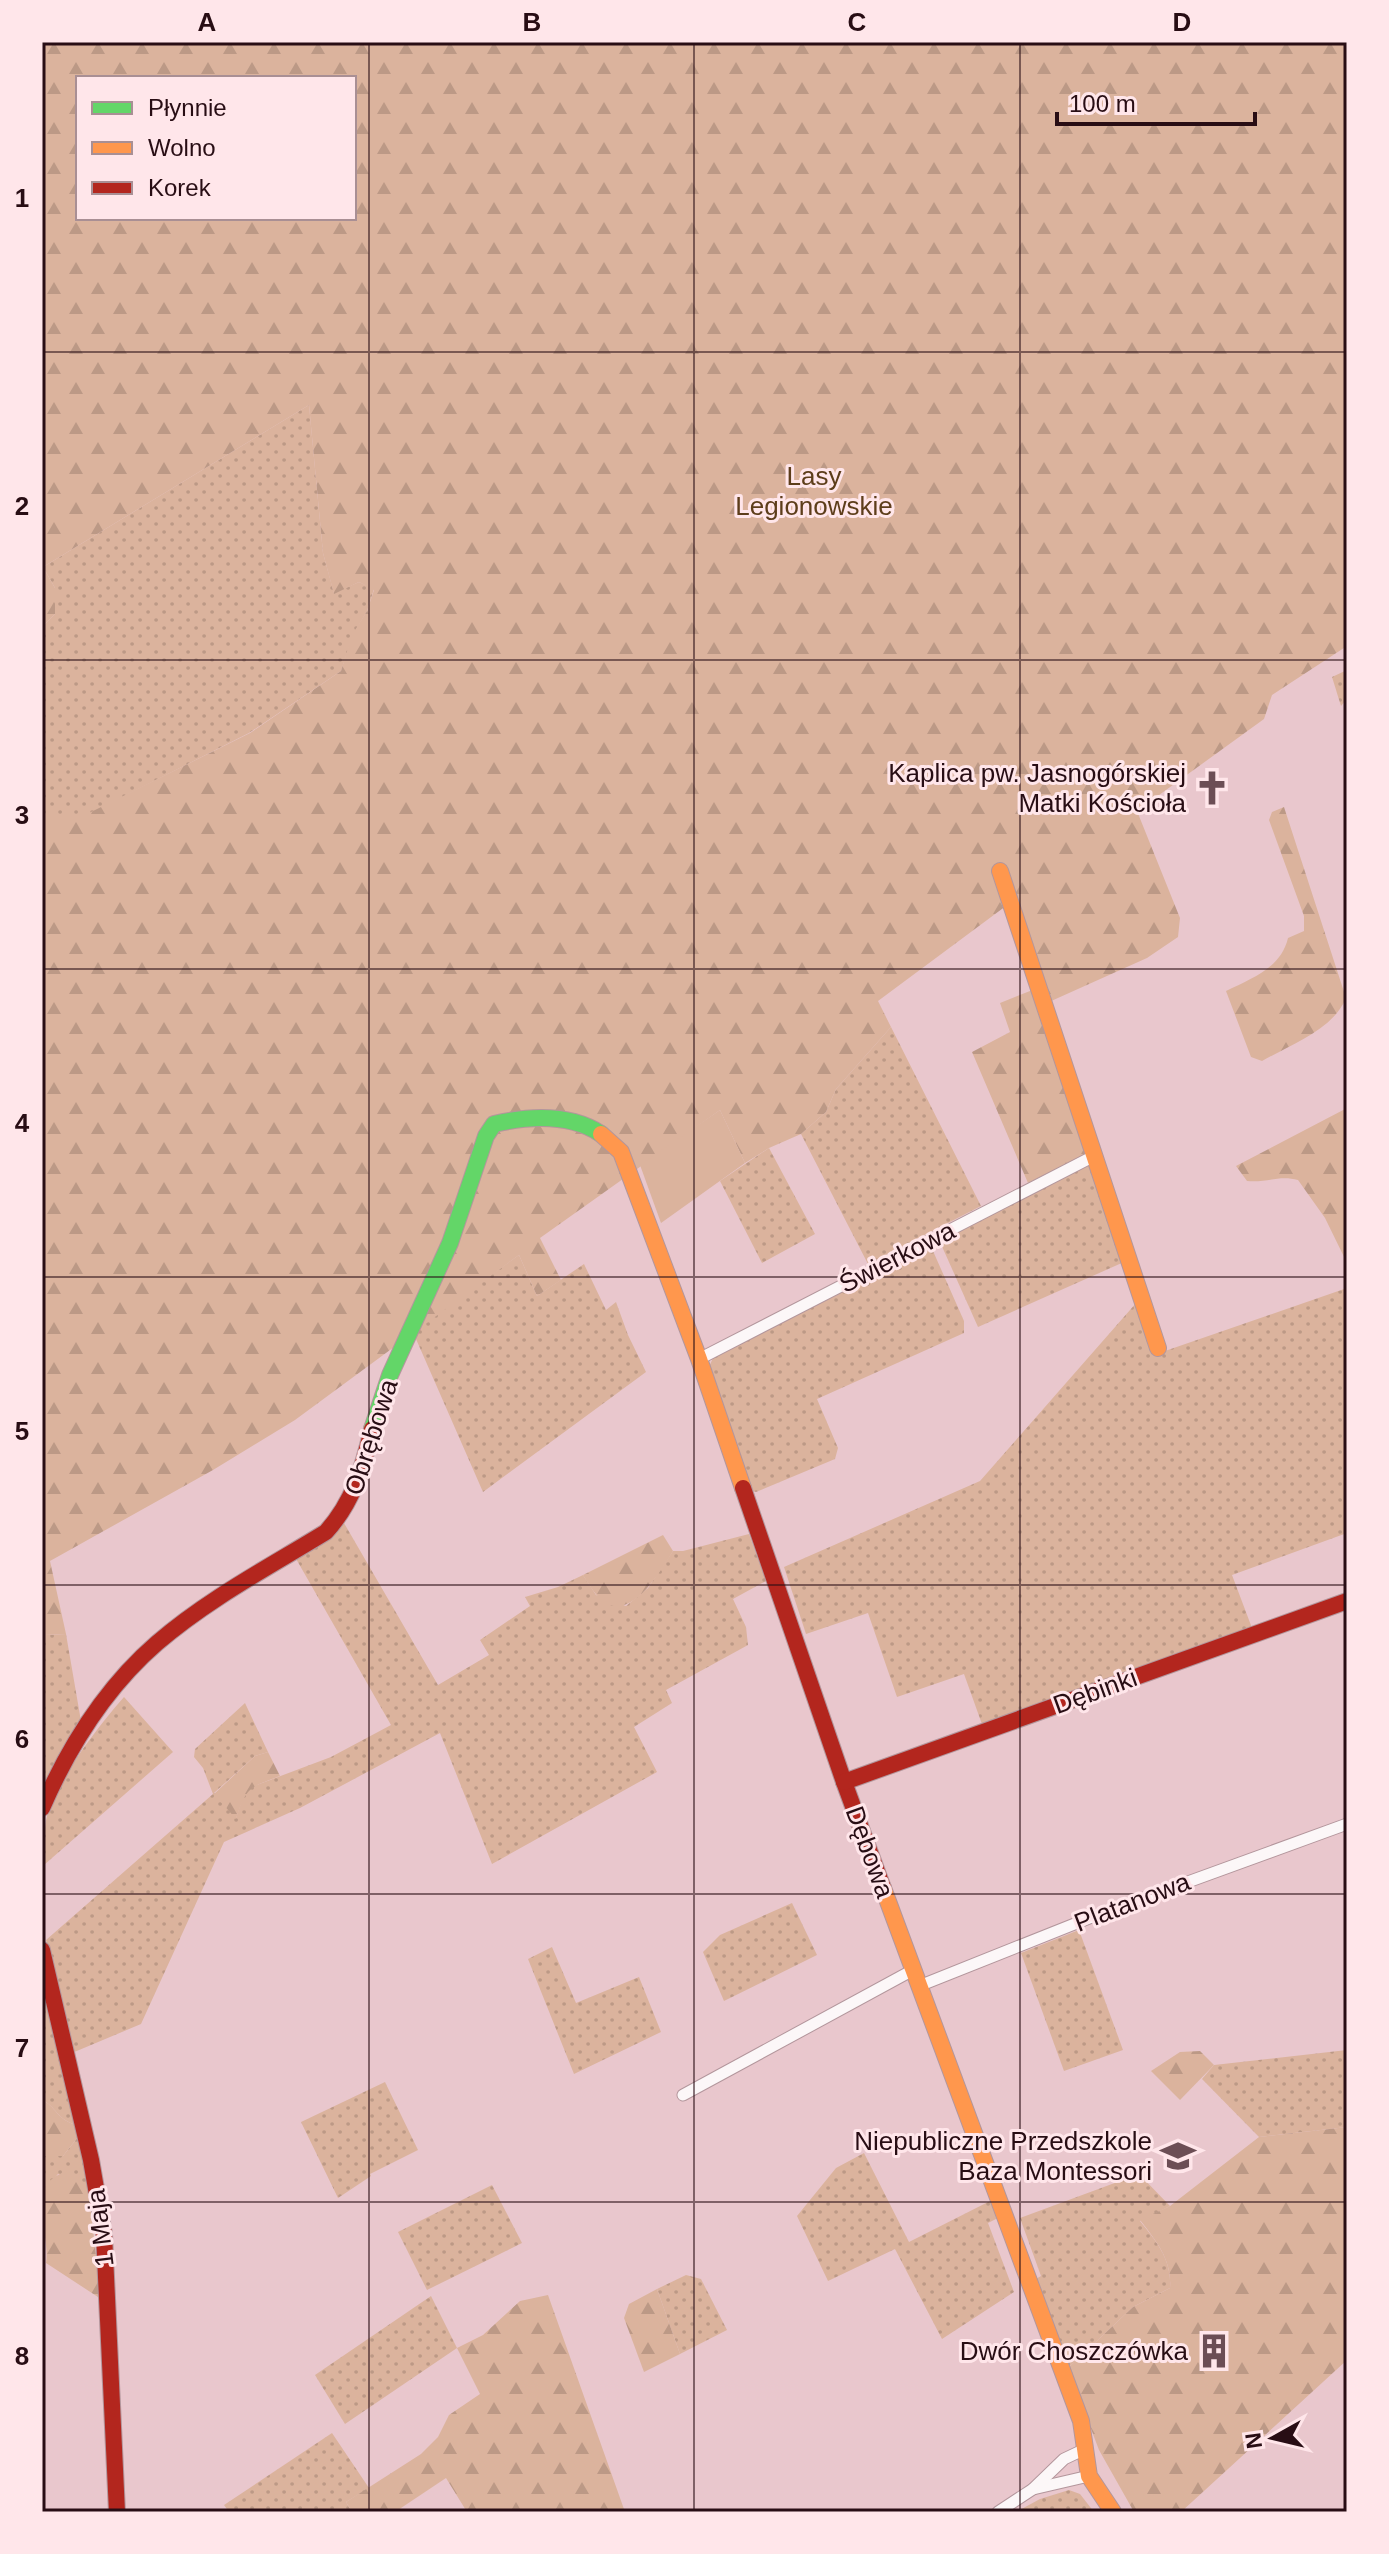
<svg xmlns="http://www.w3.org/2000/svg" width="1389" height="2554" font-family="Helvetica,sans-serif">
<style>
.grass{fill:url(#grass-dots)}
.forest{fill:url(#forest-firs);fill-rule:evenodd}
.garden{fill:#dbb39d}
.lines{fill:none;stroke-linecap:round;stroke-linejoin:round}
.street-casing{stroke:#b3969c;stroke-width:13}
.fast-casing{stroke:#b3969c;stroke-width:18}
.slow-casing{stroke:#b3969c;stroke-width:18}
.jam-casing{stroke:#b3969c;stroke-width:18}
.street{stroke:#fcf7f8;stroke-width:11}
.fast{stroke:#63d668;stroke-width:16}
.slow{stroke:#ff974d;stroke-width:16}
.jam{stroke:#b3261e;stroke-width:16}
.grid{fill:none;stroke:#280d14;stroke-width:2;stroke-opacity:0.55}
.labels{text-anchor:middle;stroke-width:6;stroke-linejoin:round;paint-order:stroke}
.park-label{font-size:26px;fill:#5d3d1a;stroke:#ffe6ea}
.poi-label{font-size:26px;fill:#280d14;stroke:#ffe6ea;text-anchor:end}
.street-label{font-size:26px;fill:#280d14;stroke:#ffe6ea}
.neatline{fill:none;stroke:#280d14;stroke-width:3}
.grid-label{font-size:26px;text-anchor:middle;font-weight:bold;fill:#280d14}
</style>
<defs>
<pattern id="grass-dots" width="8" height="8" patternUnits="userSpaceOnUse" patternTransform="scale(2)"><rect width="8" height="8" fill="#dbb39d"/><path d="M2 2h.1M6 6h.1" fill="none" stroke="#bc9986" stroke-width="1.8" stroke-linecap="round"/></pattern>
<pattern id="forest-firs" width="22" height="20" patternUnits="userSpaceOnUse" patternTransform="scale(2)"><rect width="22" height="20" fill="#dbb39d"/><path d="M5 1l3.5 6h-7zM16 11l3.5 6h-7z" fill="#bc9986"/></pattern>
</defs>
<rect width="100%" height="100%" fill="#e9c7cd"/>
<g class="grass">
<path d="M 309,405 L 323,553 L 334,593 L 359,582 L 374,589 L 367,611 L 353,635 L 341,671 L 249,733 L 81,818 L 44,817 L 42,815 L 42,627 L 55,614 L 55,588 L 43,567 Z"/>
<path d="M 1347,670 L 1347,699 L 1341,706 L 1332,677 Z"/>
<path d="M 891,1027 L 981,1206 L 868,1264 L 801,1134 L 826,1112 L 836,1089 Z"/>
<path d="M 769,1148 L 815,1234 L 762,1263 L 720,1181 Z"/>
<path d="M 1086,1165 L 1093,1166 L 1124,1262 L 978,1327 L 940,1242 Z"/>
<path d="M 927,1249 L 933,1251 L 964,1321 L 964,1333 L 817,1399 L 838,1448 L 835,1459 L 756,1492 L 753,1491 L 708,1369 L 713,1358 Z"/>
<path d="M 519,1255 L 537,1296 L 584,1264 L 606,1310 L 616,1302 L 628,1335 L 646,1372 L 483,1492 L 416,1339 L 418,1327 Z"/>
<path d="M 1347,1288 L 1347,1533 L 1232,1575 L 1252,1628 L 983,1727 L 964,1674 L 897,1697 L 868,1613 L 806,1634 L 784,1567 L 980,1481 L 1137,1302 L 1165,1351 Z"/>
<path d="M 344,1523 L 438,1685 L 489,1655 L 480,1640 L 530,1606 L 525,1597 L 558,1587 L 583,1575 L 596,1595 L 626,1606 L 648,1588 L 673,1551 L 683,1551 L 749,1534 L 766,1581 L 733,1599 L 746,1627 L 748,1645 L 666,1690 L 672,1703 L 634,1727 L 657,1772 L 492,1864 L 440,1733 L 300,1808 L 224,1842 L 141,2024 L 72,2053 L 46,1940 L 213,1794 L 203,1768 L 194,1757 L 195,1749 L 245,1703 L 268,1752 L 255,1756 L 214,1793 L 236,1818 L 244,1794 L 254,1786 L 331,1757 L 391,1725 L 295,1557 Z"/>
<path d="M 42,1630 L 46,1635 L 66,1634 L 82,1727 L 42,1785 Z"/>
<path d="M 124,1697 L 173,1752 L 44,1865 C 45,1850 43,1831 47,1816 C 56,1781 100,1724 124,1697 Z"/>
<path d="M 792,1903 L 817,1955 L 724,2001 L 703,1952 L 720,1935 Z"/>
<path d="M 1079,1930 L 1123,2050 L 1064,2071 L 1021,1953 Z"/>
<path d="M 552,1947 L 576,2003 L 639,1977 L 661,2032 L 574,2074 L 528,1959 Z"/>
<path d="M 42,1992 L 59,2049 L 76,2125 C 55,2118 57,2107 42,2100 Z"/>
<path d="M 1347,2050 L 1347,2127 L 1259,2137 L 1202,2079 L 1214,2065 Z"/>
<path d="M 385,2082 L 418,2150 L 370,2174 L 371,2176 L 338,2198 L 301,2122 Z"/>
<path d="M 78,2137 L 88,2186 L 58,2174 L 42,2193 L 42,2156 L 63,2156 Z"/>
<path d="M 864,2153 L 909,2242 L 992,2200 L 998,2218 L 988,2223 L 1014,2292 L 942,2339 L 895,2249 L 828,2281 L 797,2216 L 836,2168 Z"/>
<path d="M 1139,2174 L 1170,2206 L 1140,2221 C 1157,2242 1172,2260 1170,2288 L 1133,2307 L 1068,2368 L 1034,2280 L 1041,2276 L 1020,2218 Z"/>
<path d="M 492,2185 L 522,2243 L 427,2290 L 398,2232 Z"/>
<path d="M 686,2275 L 701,2279 L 727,2330 L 680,2354 L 657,2289 Z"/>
<path d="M 431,2296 L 457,2348 L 345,2424 L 315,2375 Z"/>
<path d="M 332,2433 L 369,2488 L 346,2502 L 352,2512 L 229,2512 L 224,2505 Z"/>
<path d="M 1069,2490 L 1080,2494 L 1094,2512 L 1016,2512 L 1040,2499 Z"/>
</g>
<g class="forest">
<path d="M 42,42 L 1347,42 L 1347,646 L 1272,695 L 1264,719 L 1137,811 L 1180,918 L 1178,937 L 1147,958 L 1049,1002 L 1014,900 L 878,1001 L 891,1027 L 836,1089 L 826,1112 L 801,1134 L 769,1148 L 745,1163 L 720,1110 L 540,1238 L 561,1280 L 537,1296 L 519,1255 L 295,1420 L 213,1470 L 50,1561 L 66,1634 L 45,1635 L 42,1630 L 42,815 L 44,817 L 81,817 L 250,733 L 341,671 L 352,635 L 367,611 L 374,590 L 359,582 L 334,594 L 323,553 L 309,405 L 43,567 L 55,588 L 55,614 L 42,627 ZM 78,78 L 354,78 L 354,218 L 78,218 Z"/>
<path d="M 1284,807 L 1346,998 C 1333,1030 1290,1045 1262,1061 L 1251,1057 L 1226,991 C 1252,978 1281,968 1288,938 L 1304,931 L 1304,916 L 1269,820 L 1272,812 Z"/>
<path d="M 1035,989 L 1087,1148 L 1084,1155 L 1028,1183 L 972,1052 L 1010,1032 L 1000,1003 Z"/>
<path d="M 1347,1108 L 1347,1263 L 1325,1218 L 1298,1180 C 1279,1175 1266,1183 1247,1181 L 1236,1166 Z"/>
<path d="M 663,1535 L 673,1551 C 662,1569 634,1617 608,1604 C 597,1599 590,1586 583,1575 Z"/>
<path d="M 268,1752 L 280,1776 C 249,1788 247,1786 236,1819 L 214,1794 L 255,1756 Z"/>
<path d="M 1200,2051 L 1214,2065 L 1180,2100 L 1151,2071 L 1180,2052 Z"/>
<path d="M 42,2100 C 57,2107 55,2118 76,2125 L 78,2137 L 63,2156 L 42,2156 Z"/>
<path d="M 1347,2127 L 1347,2360 L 1181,2512 L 1134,2512 L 1099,2450 L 1068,2368 L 1133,2307 L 1170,2288 C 1172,2260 1157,2242 1140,2220 L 1170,2206 L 1259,2137 Z"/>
<path d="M 66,2172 L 88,2186 L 101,2299 L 46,2263 C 51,2234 23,2184 66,2172 Z"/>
<path d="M 657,2289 L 680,2354 L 644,2372 L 624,2318 L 629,2304 Z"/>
<path d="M 548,2295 L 625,2512 L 467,2512 L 446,2478 L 395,2512 L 352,2512 L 346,2502 L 421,2454 L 438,2437 L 449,2415 L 480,2394 L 457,2348 L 483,2335 L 520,2301 Z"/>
</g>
<path class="garden" d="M 720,1110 L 745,1163 L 661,1223 L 640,1165 Z"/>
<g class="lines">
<g class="street-casing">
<g id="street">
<path d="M 699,1359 L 1094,1156"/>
<path d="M 919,1986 L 1097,1915 L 1347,1824"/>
<path d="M 683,2095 L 913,1970"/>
<path d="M 1033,2489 L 1089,2476"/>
<path d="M 998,2512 L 1033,2489 L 1064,2459 L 1085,2449"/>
</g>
</g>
<g class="fast-casing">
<path id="fast" d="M 372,1429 L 390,1375 L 450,1243 L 486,1136 L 494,1124 C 529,1116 569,1113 601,1134"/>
</g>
<g class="slow-casing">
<g id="slow">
<path d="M 1000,871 L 1158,1348"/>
<path d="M 601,1134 L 621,1152 L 699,1359 L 743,1488"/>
<path d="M 883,1888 L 1081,2421 L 1089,2476 L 1113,2512"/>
</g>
</g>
<g class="jam-casing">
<g id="jam">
<path d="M 743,1488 L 844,1782 L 883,1888"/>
<path d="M 844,1782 L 1347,1601"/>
<path d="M 42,1808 C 69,1746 105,1688 157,1643 C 208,1599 269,1567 326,1532 C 353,1502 363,1468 372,1429"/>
<path d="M 42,1950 L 91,2160 L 104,2234 L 117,2512"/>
</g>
</g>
<use href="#street" class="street"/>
<use href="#fast" class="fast"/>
<use href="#slow" class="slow"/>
<use href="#jam" class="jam"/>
</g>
<path class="grid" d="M 369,42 L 369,2512M 694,42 L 694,2512M 1020,42 L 1020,2512M 42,352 L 1347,352M 42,660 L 1347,660M 42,969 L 1347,969M 42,1277 L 1347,1277M 42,1585 L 1347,1585M 42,1894 L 1347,1894M 42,2202 L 1347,2202"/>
<defs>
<g id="church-bare" transform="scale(2.76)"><path d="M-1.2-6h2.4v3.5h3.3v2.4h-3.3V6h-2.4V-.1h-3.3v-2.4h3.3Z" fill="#6c4e55" stroke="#ffe6ea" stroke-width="2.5" paint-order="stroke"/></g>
<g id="school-bare" transform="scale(2.76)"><path d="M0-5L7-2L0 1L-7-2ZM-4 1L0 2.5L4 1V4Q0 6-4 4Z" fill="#6c4e55" stroke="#ffe6ea" stroke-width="2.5" paint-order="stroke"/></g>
<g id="building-bare" transform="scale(2.76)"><path d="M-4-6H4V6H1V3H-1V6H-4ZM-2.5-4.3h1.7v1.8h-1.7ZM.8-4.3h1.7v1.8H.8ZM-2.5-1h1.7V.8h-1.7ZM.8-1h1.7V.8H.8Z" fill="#6c4e55" stroke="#ffe6ea" stroke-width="2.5" paint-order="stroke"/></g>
</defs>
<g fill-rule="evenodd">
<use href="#church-bare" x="1212" y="788"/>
<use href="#school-bare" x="1178" y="2156"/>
<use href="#building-bare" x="1214" y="2351"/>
</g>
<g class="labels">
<g class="park-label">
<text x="814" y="485">Lasy<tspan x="814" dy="30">Legionowskie</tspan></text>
</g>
<g class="poi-label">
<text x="1186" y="782">Kaplica pw. Jasnogórskiej<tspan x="1186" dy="30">Matki Kościoła</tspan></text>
<text x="1152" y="2150">Niepubliczne Przedszkole<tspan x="1152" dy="30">Baza Montessori</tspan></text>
<text x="1188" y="2360">Dwór Choszczówka</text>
</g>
<g class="street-label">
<text transform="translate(897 1257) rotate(-27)" y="9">Świerkowa</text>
<text transform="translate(371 1437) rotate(-72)" y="9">Obrębowa</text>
<text transform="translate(1095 1691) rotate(-20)" y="9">Dębinki</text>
<text transform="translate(870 1852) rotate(70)" y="9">Dębowa</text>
<text transform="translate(1132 1902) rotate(-21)" y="9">Platanowa</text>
<text transform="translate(100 2228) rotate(-97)" y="9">1 Maja</text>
</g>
</g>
<rect width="1389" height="2554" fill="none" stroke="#ffe6ea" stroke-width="88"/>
<rect x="76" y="76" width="280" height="144" fill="#ffe6ea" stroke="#a98f94" stroke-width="2"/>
<rect x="92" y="102" width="40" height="12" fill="#63d668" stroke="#a98f94" stroke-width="2"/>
<text x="148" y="116" font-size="24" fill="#280d14">Płynnie</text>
<rect x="92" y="142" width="40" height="12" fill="#ff974d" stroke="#a98f94" stroke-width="2"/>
<text x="148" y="156" font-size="24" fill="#280d14">Wolno</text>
<rect x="92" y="182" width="40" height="12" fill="#b3261e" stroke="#a98f94" stroke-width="2"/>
<text x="148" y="196" font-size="24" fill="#280d14">Korek</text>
<g transform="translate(1273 2438) rotate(262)" stroke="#ffe6ea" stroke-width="6" paint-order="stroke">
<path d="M0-6L14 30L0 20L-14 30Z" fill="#280d14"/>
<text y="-12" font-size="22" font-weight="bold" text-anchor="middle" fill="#280d14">N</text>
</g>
<path d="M1057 112v12h198v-12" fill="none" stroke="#280d14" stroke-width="4"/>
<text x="1069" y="112" font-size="24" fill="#280d14" stroke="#ffe6ea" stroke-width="6" paint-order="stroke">100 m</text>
<rect x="44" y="44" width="1301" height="2466" class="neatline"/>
<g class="grid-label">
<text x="207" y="31">A</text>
<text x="532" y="31">B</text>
<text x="857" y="31">C</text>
<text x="1182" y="31">D</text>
<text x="22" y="207">1</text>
<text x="22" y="515">2</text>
<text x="22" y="824">3</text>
<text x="22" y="1132">4</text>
<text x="22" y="1440">5</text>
<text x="22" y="1748">6</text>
<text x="22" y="2057">7</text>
<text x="22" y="2365">8</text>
</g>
</svg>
